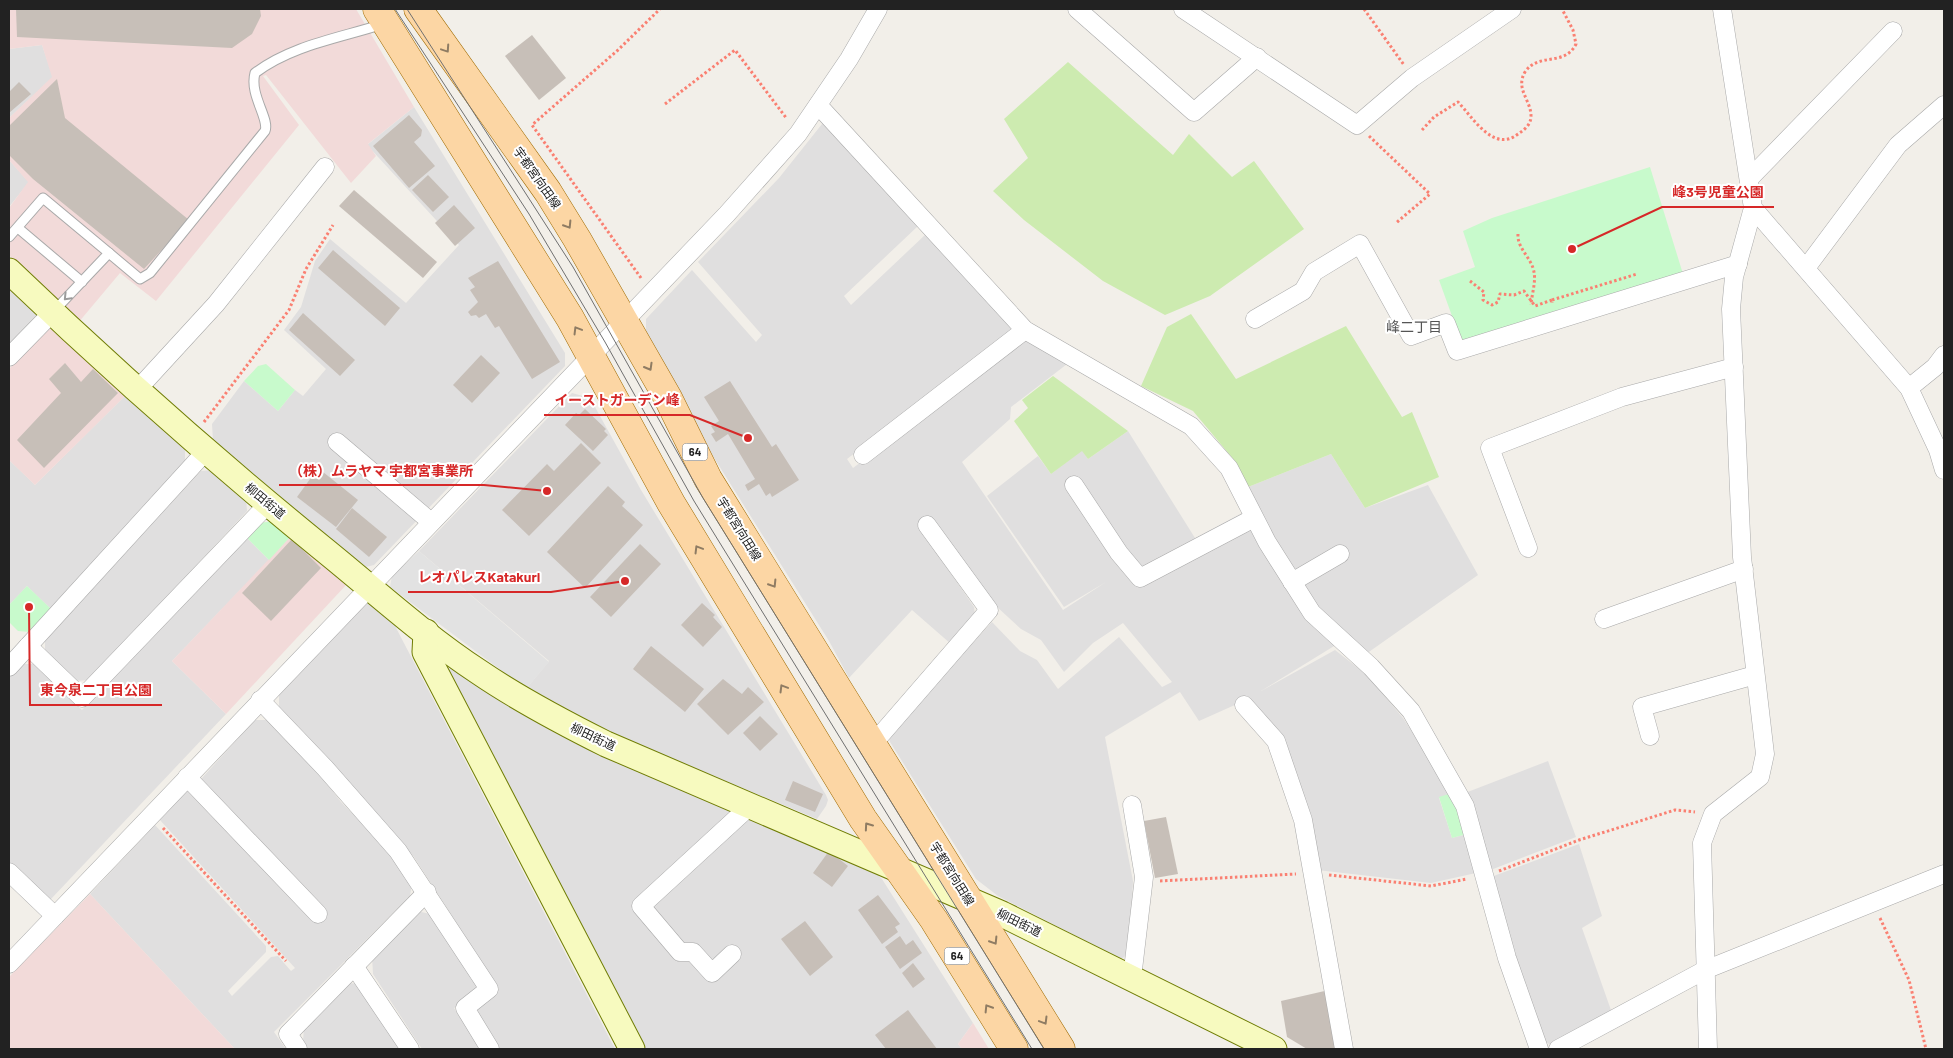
<svg xmlns="http://www.w3.org/2000/svg" width="1953" height="1058" font-family="Barlow,'Noto Sans JP',sans-serif">
<style>
.residential{fill:#e0dfdf}
.commercial{fill:#f2dad9}
.grass{fill:#cdebb0}
.park{fill:#c8facc}
.parking{fill:#e2e2e2}
.building{fill:#c7bfb8}
.lines{fill:none;stroke-linecap:round;stroke-linejoin:round}
.lane-casing{stroke:#a9a9a9;stroke-width:11}
.street-casing{stroke:#a9a9a9;stroke-width:19}
.secondary-casing{stroke:#707d05;stroke-width:27}
.primary-casing{stroke:#a06b00;stroke-width:29}
.path{stroke:#fa8072;stroke-width:3;stroke-dasharray:2.5 2.5;stroke-linecap:butt}
.lane{stroke:#fff;stroke-width:9}
.street{stroke:#fff;stroke-width:18}
.secondary{stroke:#f7fabf;stroke-width:25}
.primary{stroke:#fcd6a4;stroke-width:28}
.tram{stroke:#707070;stroke-width:1}
.oneway{stroke:#8f7c63}
.oneway2{stroke:#9c9c9c}
.labels{text-anchor:middle;stroke-width:4;stroke-linejoin:round;paint-order:stroke}
.shield{fill:#fff;stroke:#646464;stroke-width:1}
.shield-label{font-size:11px;font-weight:bold;fill:#222}
.street-label{font-size:12px;fill:#222;stroke:#fff}
.neighbourhood-label{font-size:14px;fill:#555;stroke:#fff}
.leader{fill:none;stroke:#d62828;stroke-width:2}
.callout-dot{fill:#d62828;stroke:#fff;stroke-width:2}
.callout-label{font-size:14px;text-anchor:middle;font-weight:bold;fill:#d62828;stroke:#fff;stroke-width:4;stroke-linejoin:round;paint-order:stroke}
</style>
<rect width="100%" height="100%" fill="#f2efe9"/>
<g class="residential">
<path d="M 42,45 L 53,77 L 9,118 L 9,49 Z"/>
<path d="M 414,107 L 565,353 L 565,366 L 374,565 L 366,567 L 285,503 L 213,441 L 212,424 L 244,381 L 278,411 L 295,390 L 303,396 L 326,369 L 284,330 L 301,307 L 315,261 L 330,239 L 406,303 L 459,245 L 367,145 Z"/>
<path d="M 826,119 L 918,226 L 844,296 L 851,305 L 926,234 L 1014,328 L 1012,333 L 847,459 L 853,468 L 1020,343 L 1028,340 L 1071,361 L 1011,407 L 1010,419 L 962,462 L 1063,610 L 1106,582 L 1064,607 L 987,496 L 1038,456 L 1051,474 L 1082,450 L 1088,459 L 1128,431 L 1195,538 L 1242,513 L 1339,643 L 1261,691 L 1335,650 L 1367,675 L 1403,718 L 1452,793 L 1439,798 L 1452,838 L 1467,834 L 1476,873 L 1431,883 L 1317,870 L 1311,821 L 1246,700 L 1199,721 L 1180,692 L 1105,737 L 1133,881 L 1129,954 L 1121,959 L 998,896 L 976,879 L 890,742 L 888,735 L 992,622 L 1020,651 L 1037,660 L 1058,689 L 1119,637 L 1162,687 L 1172,682 L 1123,623 L 1093,643 L 1064,672 L 1041,640 L 1021,629 L 996,606 L 929,516 L 918,526 L 974,607 L 975,616 L 951,644 L 912,610 L 849,678 L 829,641 L 711,453 L 646,331 L 646,319 L 692,270 L 756,342 L 762,335 L 698,262 L 779,178 Z"/>
<path d="M 9,160 L 29,182 L 9,207 Z"/>
<path d="M 9,285 L 38,314 L 9,344 Z"/>
<path d="M 572,393 L 590,398 L 641,490 L 826,795 L 828,800 L 826,806 L 817,819 L 644,747 L 566,711 L 526,689 L 549,661 L 419,551 Z"/>
<path d="M 126,395 L 185,446 L 185,463 L 51,609 L 27,586 L 9,605 L 9,460 L 35,485 Z"/>
<path d="M 1331,454 L 1365,508 L 1428,485 L 1478,575 L 1366,654 L 1313,601 L 1285,561 L 1248,487 Z"/>
<path d="M 214,470 L 246,498 L 247,511 L 89,680 L 75,681 L 45,653 L 45,637 L 201,471 Z"/>
<path d="M 246,537 L 269,560 L 172,661 L 226,714 L 51,899 L 47,901 L 9,863 L 9,676 L 20,664 L 34,664 L 82,710 Z"/>
<path d="M 372,600 L 393,622 L 615,1049 L 496,1049 L 475,1017 L 476,1006 L 499,989 L 447,908 L 414,857 L 279,707 L 279,694 L 365,602 Z"/>
<path d="M 453,665 L 520,712 L 575,743 L 734,808 L 723,824 L 633,906 L 677,958 L 690,958 L 706,973 L 740,955 L 730,945 L 716,958 L 708,960 L 681,945 L 648,907 L 753,815 L 864,862 L 882,879 L 973,1023 L 958,1044 L 962,1049 L 642,1049 L 445,674 Z"/>
<path d="M 255,720 L 269,720 L 320,775 L 341,802 L 397,859 L 412,883 L 410,896 L 274,1032 L 286,1049 L 235,1049 L 90,894 L 155,825 L 266,946 L 266,952 L 228,991 L 232,996 L 271,957 L 278,956 L 291,971 L 295,968 L 159,819 L 187,790 L 201,786 L 201,779 Z"/>
<path d="M 1548,761 L 1576,837 L 1488,871 L 1465,793 Z"/>
<path d="M 1579,844 L 1602,916 L 1582,928 L 1612,1013 L 1552,1046 L 1543,1040 L 1512,956 L 1491,877 Z"/>
<path d="M 416,911 L 431,914 L 477,983 L 477,993 L 454,1008 L 481,1049 L 422,1049 L 373,974 L 372,956 Z"/>
<path d="M 347,983 L 361,984 L 403,1049 L 308,1049 L 303,1042 L 304,1027 Z"/>
</g>
<g class="commercial">
<path d="M 9,9 L 356,9 L 414,107 L 368,144 L 376,156 L 351,183 L 266,75 L 263,76 L 299,125 L 156,301 L 120,273 L 78,323 L 9,255 L 9,208 L 28,182 L 9,160 L 9,118 L 52,77 L 42,45 L 9,49 Z"/>
<path d="M 51,325 L 126,395 L 35,485 L 9,460 L 9,369 Z"/>
<path d="M 291,536 L 347,584 L 226,714 L 172,661 Z"/>
<path d="M 90,894 L 235,1049 L 9,1049 L 9,977 Z"/>
<path d="M 973,1023 L 989,1049 L 962,1049 L 958,1044 Z"/>
</g>
<g class="grass">
<path d="M 1068,62 L 1173,155 L 1189,134 L 1232,177 L 1254,161 L 1304,229 L 1210,296 L 1165,315 L 1103,281 L 1024,220 L 993,191 L 1028,158 L 1004,119 Z"/>
<path d="M 1191,314 L 1236,379 L 1346,326 L 1402,417 L 1412,412 L 1439,477 L 1365,508 L 1331,454 L 1248,487 L 1234,460 L 1193,411 L 1141,386 L 1167,327 Z"/>
<path d="M 1053,376 L 1128,431 L 1088,459 L 1082,451 L 1051,474 L 1014,421 L 1028,408 L 1022,400 Z"/>
</g>
<g class="park">
<path d="M 1650,167 L 1683,274 L 1461,341 L 1439,280 L 1475,267 L 1463,231 L 1492,218 Z"/>
<path d="M 266,364 L 295,390 L 278,411 L 244,381 L 258,366 Z"/>
<path d="M 274,521 L 291,536 L 269,560 L 246,537 L 259,523 Z"/>
<path d="M 27,586 L 51,609 L 30,632 L 18,631 L 9,622 L 9,605 Z"/>
<path d="M 1452,793 L 1467,834 L 1452,838 L 1439,797 Z"/>
</g>
<path class="parking" d="M 419,551 L 549,662 L 526,689 L 390,587 L 392,576 Z"/>
<g class="building">
<path d="M 16,9 L 260,9 L 261,16 L 252,34 L 232,48 L 17,37 Z"/>
<path d="M 532,35 L 566,78 L 539,100 L 505,56 Z"/>
<path d="M 57,79 L 65,118 L 189,220 L 144,269 L 33,179 L 9,155 L 9,126 Z"/>
<path d="M 19,82 L 31,94 L 9,113 L 9,89 L 10,91 Z"/>
<path d="M 409,115 L 422,130 L 421,136 L 414,142 L 435,166 L 409,188 L 373,146 Z"/>
<path d="M 428,175 L 449,197 L 433,212 L 412,190 Z"/>
<path d="M 354,190 L 437,262 L 423,278 L 339,206 Z"/>
<path d="M 454,205 L 475,228 L 455,246 L 435,223 Z"/>
<path d="M 333,250 L 400,308 L 385,326 L 318,268 Z"/>
<path d="M 498,261 L 560,362 L 532,379 L 499,326 L 495,328 L 486,314 L 479,318 L 476,315 L 471,316 L 468,312 L 478,302 L 470,290 L 475,287 L 468,278 Z"/>
<path d="M 303,313 L 355,360 L 340,376 L 289,330 Z"/>
<path d="M 481,355 L 500,373 L 472,403 L 453,385 Z"/>
<path d="M 65,363 L 81,382 L 93,369 L 118,393 L 44,468 L 17,440 L 61,393 L 49,379 Z"/>
<path d="M 730,381 L 772,447 L 776,444 L 799,480 L 772,497 L 770,493 L 766,496 L 759,484 L 748,491 L 745,485 L 755,479 L 728,434 L 716,442 L 711,434 L 715,432 L 711,426 L 719,421 L 704,397 Z"/>
<path d="M 585,409 L 606,429 L 604,431 L 608,435 L 593,451 L 565,425 L 576,413 L 579,415 Z"/>
<path d="M 581,443 L 601,463 L 529,536 L 502,510 L 547,464 L 554,471 Z"/>
<path d="M 318,468 L 358,500 L 336,527 L 297,497 Z"/>
<path d="M 608,486 L 625,502 L 622,506 L 643,525 L 585,588 L 547,552 Z"/>
<path d="M 352,508 L 387,537 L 369,557 L 336,529 Z"/>
<path d="M 292,539 L 321,568 L 271,621 L 242,593 Z"/>
<path d="M 640,544 L 661,564 L 611,617 L 590,597 Z"/>
<path d="M 702,603 L 715,615 L 713,617 L 722,627 L 703,647 L 681,625 Z"/>
<path d="M 651,646 L 704,689 L 685,712 L 633,669 Z"/>
<path d="M 723,679 L 742,694 L 748,687 L 764,702 L 728,735 L 697,704 Z"/>
<path d="M 760,716 L 778,734 L 760,751 L 743,733 Z"/>
<path d="M 793,781 L 823,794 L 815,812 L 785,800 Z"/>
<path d="M 1166,817 L 1178,874 L 1155,878 L 1144,821 Z"/>
<path d="M 829,851 L 848,866 L 832,887 L 813,873 Z"/>
<path d="M 878,895 L 900,924 L 895,927 L 898,932 L 882,944 L 858,910 Z"/>
<path d="M 805,921 L 833,957 L 810,976 L 781,939 Z"/>
<path d="M 900,936 L 906,945 L 913,940 L 922,953 L 900,969 L 885,947 Z"/>
<path d="M 913,963 L 925,979 L 913,988 L 902,973 Z"/>
<path d="M 1329,990 L 1338,1049 L 1307,1049 L 1287,1037 L 1281,1001 Z"/>
<path d="M 908,1010 L 937,1049 L 886,1049 L 875,1035 Z"/>
</g>
<g class="lines">
<g class="lane-casing">
<g id="lane">
<path d="M 18,228 L 82,282"/>
<path d="M 9,237 L 43,198 L 109,253"/>
<path d="M 54,311 L 109,253 L 140,279 L 150,273 L 265,131 C 270,119 249,95 255,73 C 292,45 340,38 383,24"/>
</g>
</g>
<g class="street-casing">
<g id="street">
<path d="M 1077,9 L 1194,112 L 1257,57"/>
<path d="M 1183,9 L 1357,125 L 1412,78 L 1512,9"/>
<path d="M 1722,9 L 1753,208 L 1909,388 L 1938,450 L 1944,470"/>
<path d="M 818,105 L 1025,330 L 1191,426 L 1229,468 L 1267,542 L 1312,613 L 1371,667 L 1411,711 L 1465,806 L 1507,958 L 1539,1049"/>
<path d="M 1749,179 L 1893,31"/>
<path d="M 1806,268 L 1898,145 L 1944,105"/>
<path d="M 1255,319 L 1303,291 L 1314,272 L 1360,244 L 1411,336 L 1446,323 L 1457,351 L 1738,264"/>
<path d="M 9,357 L 52,313"/>
<path d="M 1909,388 L 1935,367 L 1944,355"/>
<path d="M 137,390 L 216,304 L 325,167"/>
<path d="M 337,442 L 431,522"/>
<path d="M 863,455 L 1025,330"/>
<path d="M 1074,485 L 1119,553 L 1140,578 L 1254,518"/>
<path d="M 1528,548 L 1490,448 L 1622,397 L 1734,367"/>
<path d="M 1292,582 L 1340,554"/>
<path d="M 1604,619 L 1744,569"/>
<path d="M 28,646 L 82,698 L 268,504"/>
<path d="M 9,667 L 206,451"/>
<path d="M 260,700 L 325,768 L 398,851 L 489,989 L 465,1008 L 490,1049"/>
<path d="M 1244,705 L 1276,741 L 1303,820 L 1344,1049"/>
<path d="M 1650,736 L 1642,707 L 1755,675"/>
<path d="M 872,745 L 989,610 L 927,525"/>
<path d="M 187,777 L 318,914"/>
<path d="M 1132,805 L 1144,877 L 1132,978"/>
<path d="M 9,872 L 55,916"/>
<path d="M 732,954 L 712,973 L 693,952 L 680,952 L 641,906 L 751,805"/>
<path d="M 9,964 L 727,214 L 798,134 L 849,59 L 878,9"/>
<path d="M 354,966 L 410,1049"/>
<path d="M 298,1049 L 288,1034 L 427,892"/>
<path d="M 1558,1049 L 1705,970 L 1944,874"/>
<path d="M 1708,1049 L 1702,843 L 1713,814 L 1760,777 L 1765,754 L 1742,557 L 1731,309 L 1734,277 L 1753,208"/>
</g>
</g>
<g class="secondary-casing">
<g id="secondary">
<path d="M 9,271 C 110,368 214,460 322,548 C 374,590 424,636 479,672 C 520,700 562,722 606,744 L 1002,914 L 1274,1049"/>
<path d="M 426,632 L 425,652 L 632,1049"/>
</g>
</g>
<g class="primary-casing">
<g id="primary">
<path d="M 377,9 L 570,318 L 671,503 L 863,819 L 934,920 L 1014,1049"/>
<path d="M 418,9 L 548,192 L 577,239 L 668,398 L 708,479 L 1061,1049"/>
</g>
</g>
<g class="path">
<path d="M 1364,9 L 1404,65"/>
<path d="M 665,104 L 735,50 L 787,119"/>
<path d="M 1422,130 L 1434,117 L 1458,102 C 1474,119 1494,153 1518,134 C 1524,130 1531,125 1531,116 C 1531,100 1515,89 1525,72 C 1538,52 1565,67 1576,44 L 1573,30 L 1562,9"/>
<path d="M 1369,136 L 1430,194 L 1396,223"/>
<path d="M 1518,234 C 1517,247 1529,256 1533,268 C 1537,280 1532,292 1531,305"/>
<path d="M 641,278 L 532,125 L 618,50 L 660,9"/>
<path d="M 1470,281 L 1484,292 L 1483,300 L 1492,305 L 1498,302 L 1500,294 L 1514,295 L 1524,291 L 1535,306 L 1552,300 L 1552,303"/>
<path d="M 1552,300 L 1637,274"/>
<path d="M 204,422 L 289,310 L 306,269 L 333,225"/>
<path d="M 163,828 L 286,961"/>
<path d="M 1499,871 L 1579,840 L 1640,821 L 1675,810 L 1695,812"/>
<path d="M 1329,875 L 1431,886 L 1467,879"/>
<path d="M 1160,881 L 1296,874"/>
<path d="M 1880,918 L 1909,980 L 1926,1049"/>
</g>
<use href="#lane" class="lane"/>
<use href="#street" class="street"/>
<use href="#secondary" class="secondary"/>
<use href="#primary" class="primary"/>
<g class="tram">
<path d="M 395,9 L 529,214 L 605,342 L 694,501 L 1032,1049"/>
<path d="M 407,9 L 573,267 L 703,498 L 1044,1049"/>
</g>
</g>
<defs><path id="oneway-chevron" d="M-2-3.5L2.5 0L-2 3.5" fill="none" stroke-width="1.6" stroke-linecap="round" stroke-linejoin="round" transform="scale(1.25)"/></defs>
<g class="oneway">
<use href="#oneway-chevron" transform="translate(446 49) rotate(56)"/>
<use href="#oneway-chevron" transform="translate(568 225) rotate(58)"/>
<use href="#oneway-chevron" transform="translate(577 330) rotate(-121)"/>
<use href="#oneway-chevron" transform="translate(649 367) rotate(60)"/>
<use href="#oneway-chevron" transform="translate(698 549) rotate(-121)"/>
<use href="#oneway-chevron" transform="translate(773 584) rotate(58)"/>
<use href="#oneway-chevron" transform="translate(783 688) rotate(-121)"/>
<use href="#oneway-chevron" transform="translate(868 826) rotate(-125)"/>
<use href="#oneway-chevron" transform="translate(994 941) rotate(58)"/>
<use href="#oneway-chevron" transform="translate(988 1008) rotate(-122)"/>
<use href="#oneway-chevron" transform="translate(1044 1021) rotate(59)"/>
</g>
<use class="oneway2" href="#oneway-chevron" transform="translate(67 297) rotate(134)"/>
<g class="labels">
<g class="shield">
<rect x="682.5" y="443.5" width="25" height="17" rx="4"/>
<rect x="944.5" y="947.5" width="25" height="17" rx="4"/>
</g>
<g class="shield-label">
<text x="695" y="456">64</text>
<text x="957" y="960">64</text>
</g>
<g class="street-label">
<text transform="translate(537 178) rotate(55)" y="4">宇都宮向田線</text>
<text transform="translate(265 501) rotate(40)" y="4">柳田街道</text>
<text transform="translate(739 529) rotate(58)" y="4">宇都宮向田線</text>
<text transform="translate(593 737) rotate(25)" y="4">柳田街道</text>
<text transform="translate(952 874) rotate(58)" y="4">宇都宮向田線</text>
<text transform="translate(1019 923) rotate(26)" y="4">柳田街道</text>
</g>
<g class="neighbourhood-label">
<text x="1414" y="332">峰二丁目</text>
</g>
</g>
<path class="leader" d="M1572 249L1662 207H1774M748 438L690 415H544M547 491L484 485H279M625 581L551 592H408M29 607L30 705H162"/>
<g class="callout-dot">
<circle cx="1572" cy="249" r="5"/>
<circle cx="748" cy="438" r="5"/>
<circle cx="547" cy="491" r="5"/>
<circle cx="625" cy="581" r="5"/>
<circle cx="29" cy="607" r="5"/>
</g>
<g class="callout-label">
<text x="1718" y="197">峰3号児童公園</text>
<text x="617" y="405">イーストガーデン峰</text>
<text x="381" y="476">（株）ムラヤマ 宇都宮事業所</text>
<text x="479" y="582">レオパレスKatakuri</text>
<text x="96" y="695">東今泉二丁目公園</text>
</g>
<rect width="1953" height="1058" fill="none" stroke="#222222" stroke-width="20"/>
</svg>
